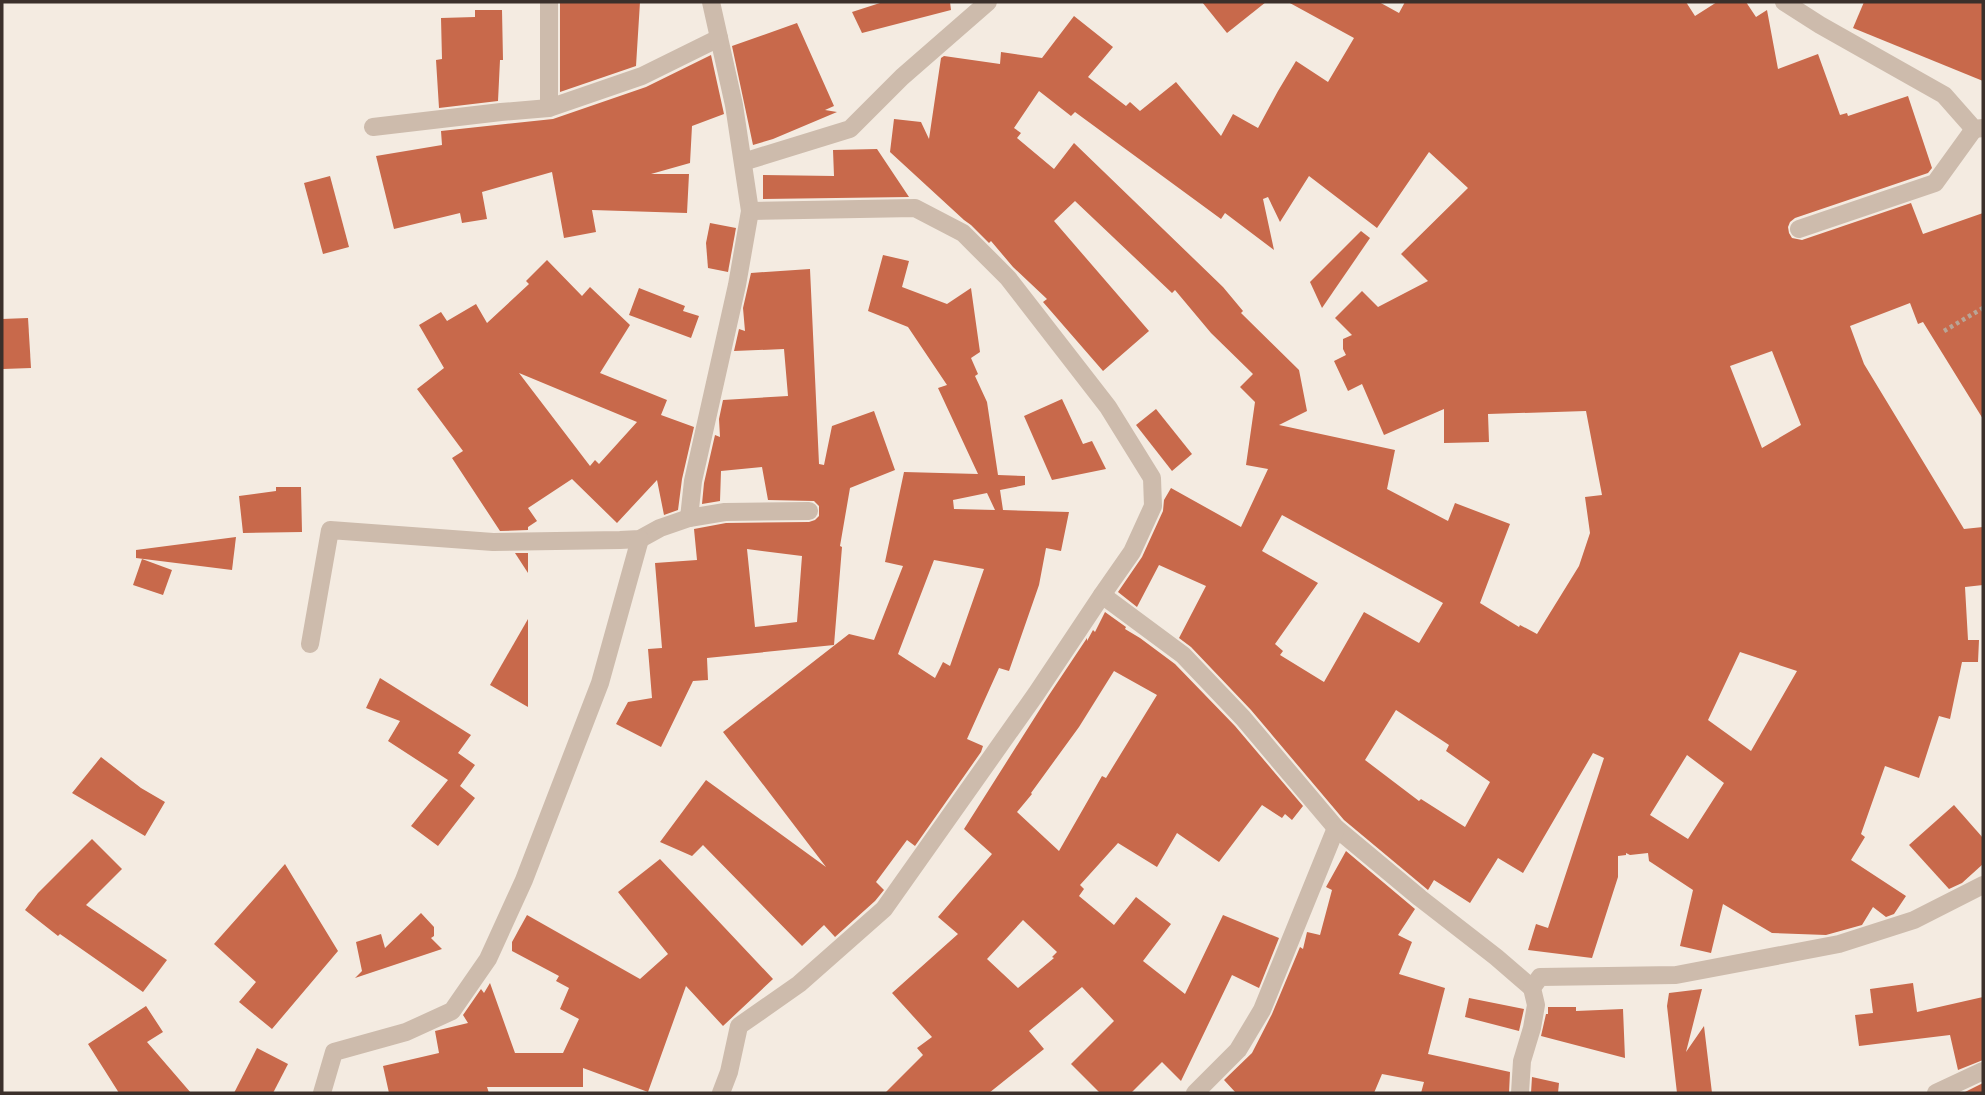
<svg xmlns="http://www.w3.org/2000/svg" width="1985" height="1095" font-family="Overpass,sans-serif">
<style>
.building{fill:#c8694b;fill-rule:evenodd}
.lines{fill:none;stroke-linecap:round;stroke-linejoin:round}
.path{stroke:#b9a596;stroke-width:4.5;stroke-dasharray:3.5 3.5;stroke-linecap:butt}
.street{stroke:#cdbbac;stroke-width:18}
</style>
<rect width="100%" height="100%" fill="#f4ebe1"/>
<g class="building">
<path d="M 640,2 L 636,66 L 560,92 L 560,3 Z"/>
<path d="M 883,2 L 950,2 L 951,10 L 862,33 L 852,12 Z"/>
<path d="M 1202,2 L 1266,2 L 1227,33 Z"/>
<path d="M 1288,2 L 1379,2 L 1399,13 L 1405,2 L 1686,2 L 1695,16 L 1717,2 L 1746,2 L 1756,17 L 1767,10 L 1778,69 L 1818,54 L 1840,115 L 1847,113 L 1848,116 L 1908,96 L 1932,168 L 1928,173 L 1795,218 L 1790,222 L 1788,227 L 1789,233 L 1792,238 L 1802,240 L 1911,203 L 1923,234 L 1983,213 L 1983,419 L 1923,322 L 1918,324 L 1910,303 L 1850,326 L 1864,364 L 1964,529 L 1983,527 L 1983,585 L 1965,587 L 1968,640 L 1979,640 L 1978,662 L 1962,662 L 1950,719 L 1939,716 L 1919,778 L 1885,766 L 1861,834 L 1865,837 L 1851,860 L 1906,896 L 1894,914 L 1886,917 L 1873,907 L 1862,925 L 1826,935 L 1772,933 L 1723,904 L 1711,953 L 1680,946 L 1693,890 L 1649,861 L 1648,853 L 1630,855 L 1626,853 L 1626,855 L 1618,856 L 1618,877 L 1592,958 L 1528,950 L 1536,924 L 1548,928 L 1604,758 L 1593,753 L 1523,873 L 1498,858 L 1470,903 L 1434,880 L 1428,890 L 1344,820 L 1251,710 L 1191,647 L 1179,638 L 1206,586 L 1159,565 L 1137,607 L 1118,592 L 1142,557 L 1163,511 L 1164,500 L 1171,488 L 1241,527 L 1268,469 L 1246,465 L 1255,402 L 1240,387 L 1253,374 L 1211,333 L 1175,290 L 1172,293 L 1075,201 L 1054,221 L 1149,331 L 1103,371 L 1043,302 L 1047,299 L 1013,267 L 991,241 L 989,243 L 971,225 L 964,220 L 890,152 L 894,119 L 921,122 L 929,139 L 941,58 L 944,56 L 1000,64 L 1001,52 L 1042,58 L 1074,16 L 1113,47 L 1088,77 L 1126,106 L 1130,102 L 1140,111 L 1176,82 L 1221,136 L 1233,114 L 1258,128 L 1278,91 L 1296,61 L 1328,82 L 1354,38 ZM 1039,91 L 1071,116 L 1075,112 L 1221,219 L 1225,213 L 1274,250 L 1263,199 L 1268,197 L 1280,222 L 1309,176 L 1377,228 L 1429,152 L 1468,188 L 1401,254 L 1428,281 L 1378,307 L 1362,291 L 1335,318 L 1352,335 L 1343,339 L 1343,349 L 1346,355 L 1334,361 L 1348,391 L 1362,384 L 1384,435 L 1444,409 L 1444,443 L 1489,442 L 1488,414 L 1586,411 L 1602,495 L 1585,497 L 1590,533 L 1579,566 L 1537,634 L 1520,625 L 1519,627 L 1480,603 L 1510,524 L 1455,503 L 1448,521 L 1387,489 L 1395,450 L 1279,425 L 1307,411 L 1299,370 L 1241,313 L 1243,311 L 1223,287 L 1074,143 L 1054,169 L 1017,138 L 1021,133 L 1014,128 ZM 1772,351 L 1801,425 L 1762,448 L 1730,366 ZM 1282,515 L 1443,603 L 1419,643 L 1364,612 L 1324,682 L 1280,655 L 1283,651 L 1275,644 L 1318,583 L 1262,551 ZM 1740,652 L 1797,671 L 1751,751 L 1708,720 ZM 1396,710 L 1449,745 L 1446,751 L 1490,782 L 1465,827 L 1421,799 L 1419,801 L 1365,760 ZM 1687,755 L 1724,783 L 1688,839 L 1650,815 Z"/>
<path d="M 1864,2 L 1983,2 L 1983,81 L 1853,28 Z"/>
<path d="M 475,10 L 502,10 L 503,60 L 500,60 L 498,101 L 439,108 L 436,60 L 442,59 L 441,18 L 475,17 Z"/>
<path d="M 797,23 L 834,106 L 825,110 L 837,112 L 773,139 L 753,145 L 732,46 Z"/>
<path d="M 711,55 L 724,114 L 692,126 L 690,163 L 651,174 L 689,174 L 687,213 L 592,210 L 596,232 L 564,238 L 552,172 L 482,192 L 487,219 L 462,223 L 460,213 L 394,229 L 376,156 L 442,145 L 441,131 L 553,119 L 646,87 Z"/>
<path d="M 877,149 L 909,197 L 763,199 L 763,175 L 834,176 L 833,150 Z"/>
<path d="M 330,176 L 349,247 L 323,254 L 304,183 Z"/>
<path d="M 710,223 L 736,228 L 728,272 L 708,268 L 706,243 Z"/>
<path d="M 1361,231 L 1370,238 L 1322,308 L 1310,282 Z"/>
<path d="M 883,255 L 909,261 L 902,287 L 947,304 L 971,288 L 980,352 L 971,358 L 978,374 L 975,376 L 987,402 L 998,475 L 1025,476 L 1025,485 L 1000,490 L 1003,510 L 1069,512 L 1061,551 L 1046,548 L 1039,585 L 1009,671 L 999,668 L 967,739 L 983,746 L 981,752 L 915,846 L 907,840 L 876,882 L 884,890 L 875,901 L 835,937 L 824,925 L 802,946 L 703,845 L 692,856 L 660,842 L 706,780 L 826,867 L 723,732 L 849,634 L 874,640 L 903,566 L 885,562 L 904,472 L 978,474 L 938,388 L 947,385 L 908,327 L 868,311 ZM 987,493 L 995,510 L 954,509 L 953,500 ZM 934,560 L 984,569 L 950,666 L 943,662 L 935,678 L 898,654 Z"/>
<path d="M 547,260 L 582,296 L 590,287 L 630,325 L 600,373 L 667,400 L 661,415 L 694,427 L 682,479 L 678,510 L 664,515 L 657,480 L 617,523 L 572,479 L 528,508 L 537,521 L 528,527 L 528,530 L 500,531 L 452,458 L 463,451 L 417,389 L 444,368 L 419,325 L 441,312 L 447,321 L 476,304 L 487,323 L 529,284 L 526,281 ZM 519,373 L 637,422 L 599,464 L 595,460 L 590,466 Z"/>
<path d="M 810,269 L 819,464 L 824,465 L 832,426 L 874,411 L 895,470 L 850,488 L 840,546 L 842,547 L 834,645 L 707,658 L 708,680 L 693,681 L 661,747 L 616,724 L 628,702 L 652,698 L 648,649 L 662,648 L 655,563 L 697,560 L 694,529 L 726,523 L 809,522 L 815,520 L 819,516 L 819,506 L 814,501 L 768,500 L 762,467 L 721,471 L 720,501 L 702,504 L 704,483 L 715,435 L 720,437 L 719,419 L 723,400 L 788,396 L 784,349 L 734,351 L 739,329 L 745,331 L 743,308 L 751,273 ZM 747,549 L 802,556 L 797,622 L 755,627 Z"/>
<path d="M 639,288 L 685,306 L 683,311 L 699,316 L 691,338 L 629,315 Z"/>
<path d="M 28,318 L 31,368 L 3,369 L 2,319 Z"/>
<path d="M 1062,399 L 1083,444 L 1092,441 L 1106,469 L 1052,480 L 1024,416 Z"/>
<path d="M 1156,409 L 1192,454 L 1172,471 L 1136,425 Z"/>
<path d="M 276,487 L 301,487 L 302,532 L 243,533 L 239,496 L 276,491 Z"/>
<path d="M 236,537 L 232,570 L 136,558 L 136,550 Z"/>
<path d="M 515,553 L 528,553 L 528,573 Z"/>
<path d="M 142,559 L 172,570 L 163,595 L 133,585 Z"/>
<path d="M 1105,612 L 1126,627 L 1125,629 L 1140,638 L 1175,664 L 1235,726 L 1303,806 L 1292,820 L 1285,814 L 1282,818 L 1262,805 L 1219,862 L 1177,833 L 1157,867 L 1118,843 L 1080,885 L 1084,889 L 1079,896 L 1114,925 L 1136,897 L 1171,924 L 1143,961 L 1185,994 L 1223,915 L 1279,938 L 1259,988 L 1232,975 L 1181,1081 L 1162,1062 L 1131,1093 L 1100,1093 L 1071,1064 L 1114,1021 L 1082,987 L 1029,1031 L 1044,1049 L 989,1093 L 885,1093 L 923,1055 L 917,1048 L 932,1037 L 892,993 L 958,934 L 938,917 L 992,854 L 964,829 L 1049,695 L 1087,638 L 1087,641 L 1093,630 L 1095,632 ZM 1114,671 L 1157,695 L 1106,778 L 1102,776 L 1059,851 L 1017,812 L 1032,794 L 1031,793 L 1079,727 ZM 1023,920 L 1057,952 L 1052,957 L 1054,958 L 1018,988 L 987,959 Z"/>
<path d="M 528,619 L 528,707 L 490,685 Z"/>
<path d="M 380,678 L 471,735 L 458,753 L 475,765 L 460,786 L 475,798 L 438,846 L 411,826 L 448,780 L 388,741 L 400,721 L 366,708 Z"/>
<path d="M 101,757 L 141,788 L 165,802 L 145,836 L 72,793 Z"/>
<path d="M 1954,805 L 1983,838 L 1983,864 L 1962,883 L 1949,889 L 1909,845 Z"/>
<path d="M 92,839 L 122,869 L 86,905 L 167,960 L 143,992 L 60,934 L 58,936 L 25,910 L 38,893 Z"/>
<path d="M 1346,851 L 1415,909 L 1398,935 L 1412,942 L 1399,974 L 1445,988 L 1428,1054 L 1510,1072 L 1509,1093 L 1421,1093 L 1424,1082 L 1382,1074 L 1374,1093 L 1236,1093 L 1224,1080 L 1252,1053 L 1272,1014 L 1300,947 L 1303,949 L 1307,932 L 1320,935 L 1332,890 L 1326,887 Z"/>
<path d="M 660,859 L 773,979 L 723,1026 L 686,986 L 648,1092 L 583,1068 L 583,1087 L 487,1087 L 489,1093 L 389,1093 L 383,1066 L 439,1053 L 435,1031 L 468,1023 L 463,1015 L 481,989 L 484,993 L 490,983 L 515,1053 L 563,1053 L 579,1019 L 560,1009 L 569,988 L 556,981 L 559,976 L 512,951 L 512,942 L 527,915 L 640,979 L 668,954 L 618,892 Z"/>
<path d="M 285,864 L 338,951 L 272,1029 L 239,1002 L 256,982 L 214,944 Z"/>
<path d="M 421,913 L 434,927 L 434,936 L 431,938 L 442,949 L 355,978 L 362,971 L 356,942 L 381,934 L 385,948 Z"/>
<path d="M 1913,983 L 1917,1012 L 1983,997 L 1983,1060 L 1958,1070 L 1950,1035 L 1859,1046 L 1855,1015 L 1873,1013 L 1870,989 Z"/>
<path d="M 1702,989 L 1686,1052 L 1704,1026 L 1712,1093 L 1677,1093 L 1667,1006 L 1669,993 Z"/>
<path d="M 1469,998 L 1524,1009 L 1519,1031 L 1465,1017 Z"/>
<path d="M 146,1006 L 163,1032 L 147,1042 L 191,1093 L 119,1093 L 88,1044 Z"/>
<path d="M 1548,1007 L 1576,1007 L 1576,1011 L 1623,1009 L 1625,1058 L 1541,1036 L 1546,1014 L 1548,1014 Z"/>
<path d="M 257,1048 L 288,1064 L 273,1093 L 234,1093 Z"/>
<path d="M 1532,1077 L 1559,1083 L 1558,1093 L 1531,1093 Z"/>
<path d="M 1983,1083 L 1983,1093 L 1963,1093 Z"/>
</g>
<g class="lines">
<path class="path" d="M 1944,331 L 1983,308"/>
<g class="street">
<path d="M 549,2 L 549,108"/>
<path d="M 1784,2 L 1820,25 L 1944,95 L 1974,129 L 1983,128"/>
<path d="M 373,127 L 501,112 L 549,108 L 642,76 L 719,38"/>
<path d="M 743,162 L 850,129 L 902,77 L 988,2"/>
<path d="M 1799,229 L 1935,183 L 1974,129"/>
<path d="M 689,518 L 693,481 L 737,285 L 750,211 L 734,105 L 711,2"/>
<path d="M 1102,595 L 1183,655 L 1243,718 L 1336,828 L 1420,898 L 1496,957 L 1532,988"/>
<path d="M 310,644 L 330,530 L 493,542 L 620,540 L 640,539 L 660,528 L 689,518 L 725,512 L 809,511"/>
<path d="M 322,1093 L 334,1052 L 406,1032 L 452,1011 L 488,959 L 524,880 L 600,683 L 640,539"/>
<path d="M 721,1093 L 729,1072 L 739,1026 L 799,984 L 884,909 L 1036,694 L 1102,595 L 1132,552 L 1153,506 L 1152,478 L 1108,407 L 1008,278 L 963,233 L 915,208 L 750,211"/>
<path d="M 1195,1093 L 1238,1050 L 1262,1010 L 1336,828"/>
<path d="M 1520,1093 L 1522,1061 L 1532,1028 L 1536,1005 L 1532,988 L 1540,977 L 1676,975 L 1839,944 L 1914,920 L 1983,885"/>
<path d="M 1936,1093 L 1983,1071"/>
</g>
</g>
<rect width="1985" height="1095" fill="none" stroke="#3b302b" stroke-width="7"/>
</svg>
